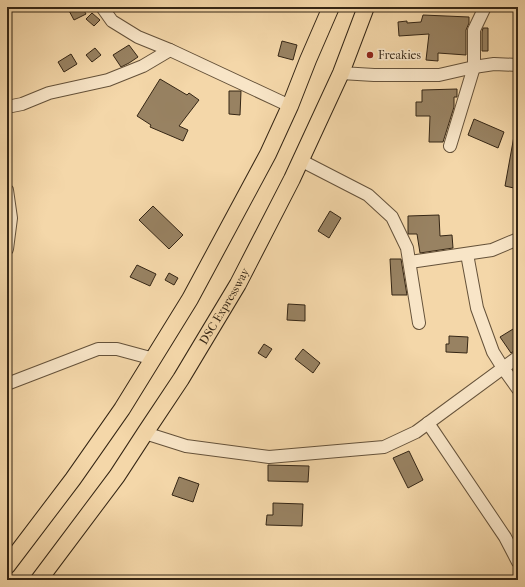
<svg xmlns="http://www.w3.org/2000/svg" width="525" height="587" font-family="'IM FELL French Canon',serif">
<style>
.building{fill:#988262;stroke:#352615}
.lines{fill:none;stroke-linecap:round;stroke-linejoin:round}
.minor-casing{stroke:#65523a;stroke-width:14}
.major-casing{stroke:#352615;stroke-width:18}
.minor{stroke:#f8e5c7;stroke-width:12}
.major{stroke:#f4d7a9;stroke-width:16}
.poi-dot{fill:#8f2418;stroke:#f8e5c7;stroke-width:1.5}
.labels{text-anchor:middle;stroke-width:3;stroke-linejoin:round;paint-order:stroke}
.poi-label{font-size:12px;fill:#352615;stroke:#f8e5c7;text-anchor:start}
.street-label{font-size:12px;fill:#352615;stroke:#f8e5c7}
</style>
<rect width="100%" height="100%" fill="#f4d7a9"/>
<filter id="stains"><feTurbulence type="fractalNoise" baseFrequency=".005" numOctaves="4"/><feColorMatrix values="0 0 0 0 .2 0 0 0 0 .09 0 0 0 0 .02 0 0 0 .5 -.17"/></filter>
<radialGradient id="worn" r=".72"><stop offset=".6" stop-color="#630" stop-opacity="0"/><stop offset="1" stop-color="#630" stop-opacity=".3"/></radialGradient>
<g class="building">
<path d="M 67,7 L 82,7 L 86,14 L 74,20 Z"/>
<path d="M 92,13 L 100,20 L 94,26 L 86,19 Z"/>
<path d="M 423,15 L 469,17 L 469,23 L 466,30 L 466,55 L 438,53 L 438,61 L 426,60 L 429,34 L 399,36 L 398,22 L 407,21 L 407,23 L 421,22 Z"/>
<path d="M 483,28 L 488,28 L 488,51 L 482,51 L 482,32 Z"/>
<path d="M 282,41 L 297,45 L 293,60 L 278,56 Z"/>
<path d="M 129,45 L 138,57 L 129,63 L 121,67 L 113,55 Z"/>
<path d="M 95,48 L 101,55 L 92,62 L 86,55 Z"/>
<path d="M 71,54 L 77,64 L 64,72 L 58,62 Z"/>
<path d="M 160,79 L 187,95 L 189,93 L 199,100 L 179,126 L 188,130 L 183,141 L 150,127 L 151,125 L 137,116 Z"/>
<path d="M 457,89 L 457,97 L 454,97 L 454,107 L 443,142 L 429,142 L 430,116 L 416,116 L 416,102 L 422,102 L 422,90 Z"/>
<path d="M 229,91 L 241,91 L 240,115 L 229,114 Z"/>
<path d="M 474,119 L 504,132 L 498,148 L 468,135 Z"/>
<path d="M 514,136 L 518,137 L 518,189 L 505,186 Z"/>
<path d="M 153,206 L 183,235 L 169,249 L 139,220 Z"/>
<path d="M 330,211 L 341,218 L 329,238 L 318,231 Z"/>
<path d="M 439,215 L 440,236 L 452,235 L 453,248 L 420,253 L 417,234 L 408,234 L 408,216 Z"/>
<path d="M 390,259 L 401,259 L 407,295 L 392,295 Z"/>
<path d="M 137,265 L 156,274 L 150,286 L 130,277 Z"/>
<path d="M 169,273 L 178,278 L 174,285 L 165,280 Z"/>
<path d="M 288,304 L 305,305 L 305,321 L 287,320 Z"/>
<path d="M 518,326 L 518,348 L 511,353 L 500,337 Z"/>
<path d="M 449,336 L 468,337 L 467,353 L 446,352 L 446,344 L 449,344 Z"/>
<path d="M 264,344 L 272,349 L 266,358 L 258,353 Z"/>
<path d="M 303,349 L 320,363 L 313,373 L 295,359 Z"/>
<path d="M 409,451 L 423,480 L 408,488 L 393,458 Z"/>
<path d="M 268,465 L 309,466 L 308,482 L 268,481 Z"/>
<path d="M 179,477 L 199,484 L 193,502 L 172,495 Z"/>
<path d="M 273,503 L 303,504 L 302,526 L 266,525 L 267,515 L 273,515 Z"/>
</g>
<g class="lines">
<g class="minor-casing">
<g id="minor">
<path d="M 102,7 L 112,21 L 138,37 L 170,50 L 290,106"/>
<path d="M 341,73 L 374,75 L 439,75 L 474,67 L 494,64 L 518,65"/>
<path d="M 7,107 L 22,104 L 49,93 L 108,80 L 143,66 L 170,50"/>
<path d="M 450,146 L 474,67 L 474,30 L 485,7"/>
<path d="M 300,160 L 368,195 L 392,217 L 407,248 L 419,323"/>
<path d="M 7,190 L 11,218 L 7,249"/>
<path d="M 467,254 L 477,308 L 493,352 L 503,368 L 518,389"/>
<path d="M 410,262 L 492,250 L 518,239"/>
<path d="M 7,384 L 98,349 L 117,349 L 154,359"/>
<path d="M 428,423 L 505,537 L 518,562"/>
<path d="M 145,433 L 186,446 L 269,457 L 384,447 L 416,432 L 518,357"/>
</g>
</g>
<g class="major-casing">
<g id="major">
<path d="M 7,566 L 73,479 L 122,409 L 190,299 L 268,154 L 290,106 L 308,60 L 331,7"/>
<path id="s1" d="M 39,580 L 117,476 L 145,433 L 181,379 L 238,284 L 292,179 L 341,73 L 366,7"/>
</g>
</g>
<use href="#minor" class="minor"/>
<use href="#major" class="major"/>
</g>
<circle class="poi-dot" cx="370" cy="55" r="4"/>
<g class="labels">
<g class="poi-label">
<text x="378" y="59">Freakies</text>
</g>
<g class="street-label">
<text dy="4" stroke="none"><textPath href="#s1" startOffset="331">DSC Expressway</textPath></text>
</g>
</g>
<rect width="525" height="587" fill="none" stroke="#f4d7a9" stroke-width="24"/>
<rect x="8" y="8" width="509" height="571" fill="none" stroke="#352615" stroke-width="2"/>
<rect x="12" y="12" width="501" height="563" fill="none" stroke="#352615"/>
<rect width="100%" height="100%" filter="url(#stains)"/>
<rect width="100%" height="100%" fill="url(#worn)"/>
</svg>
